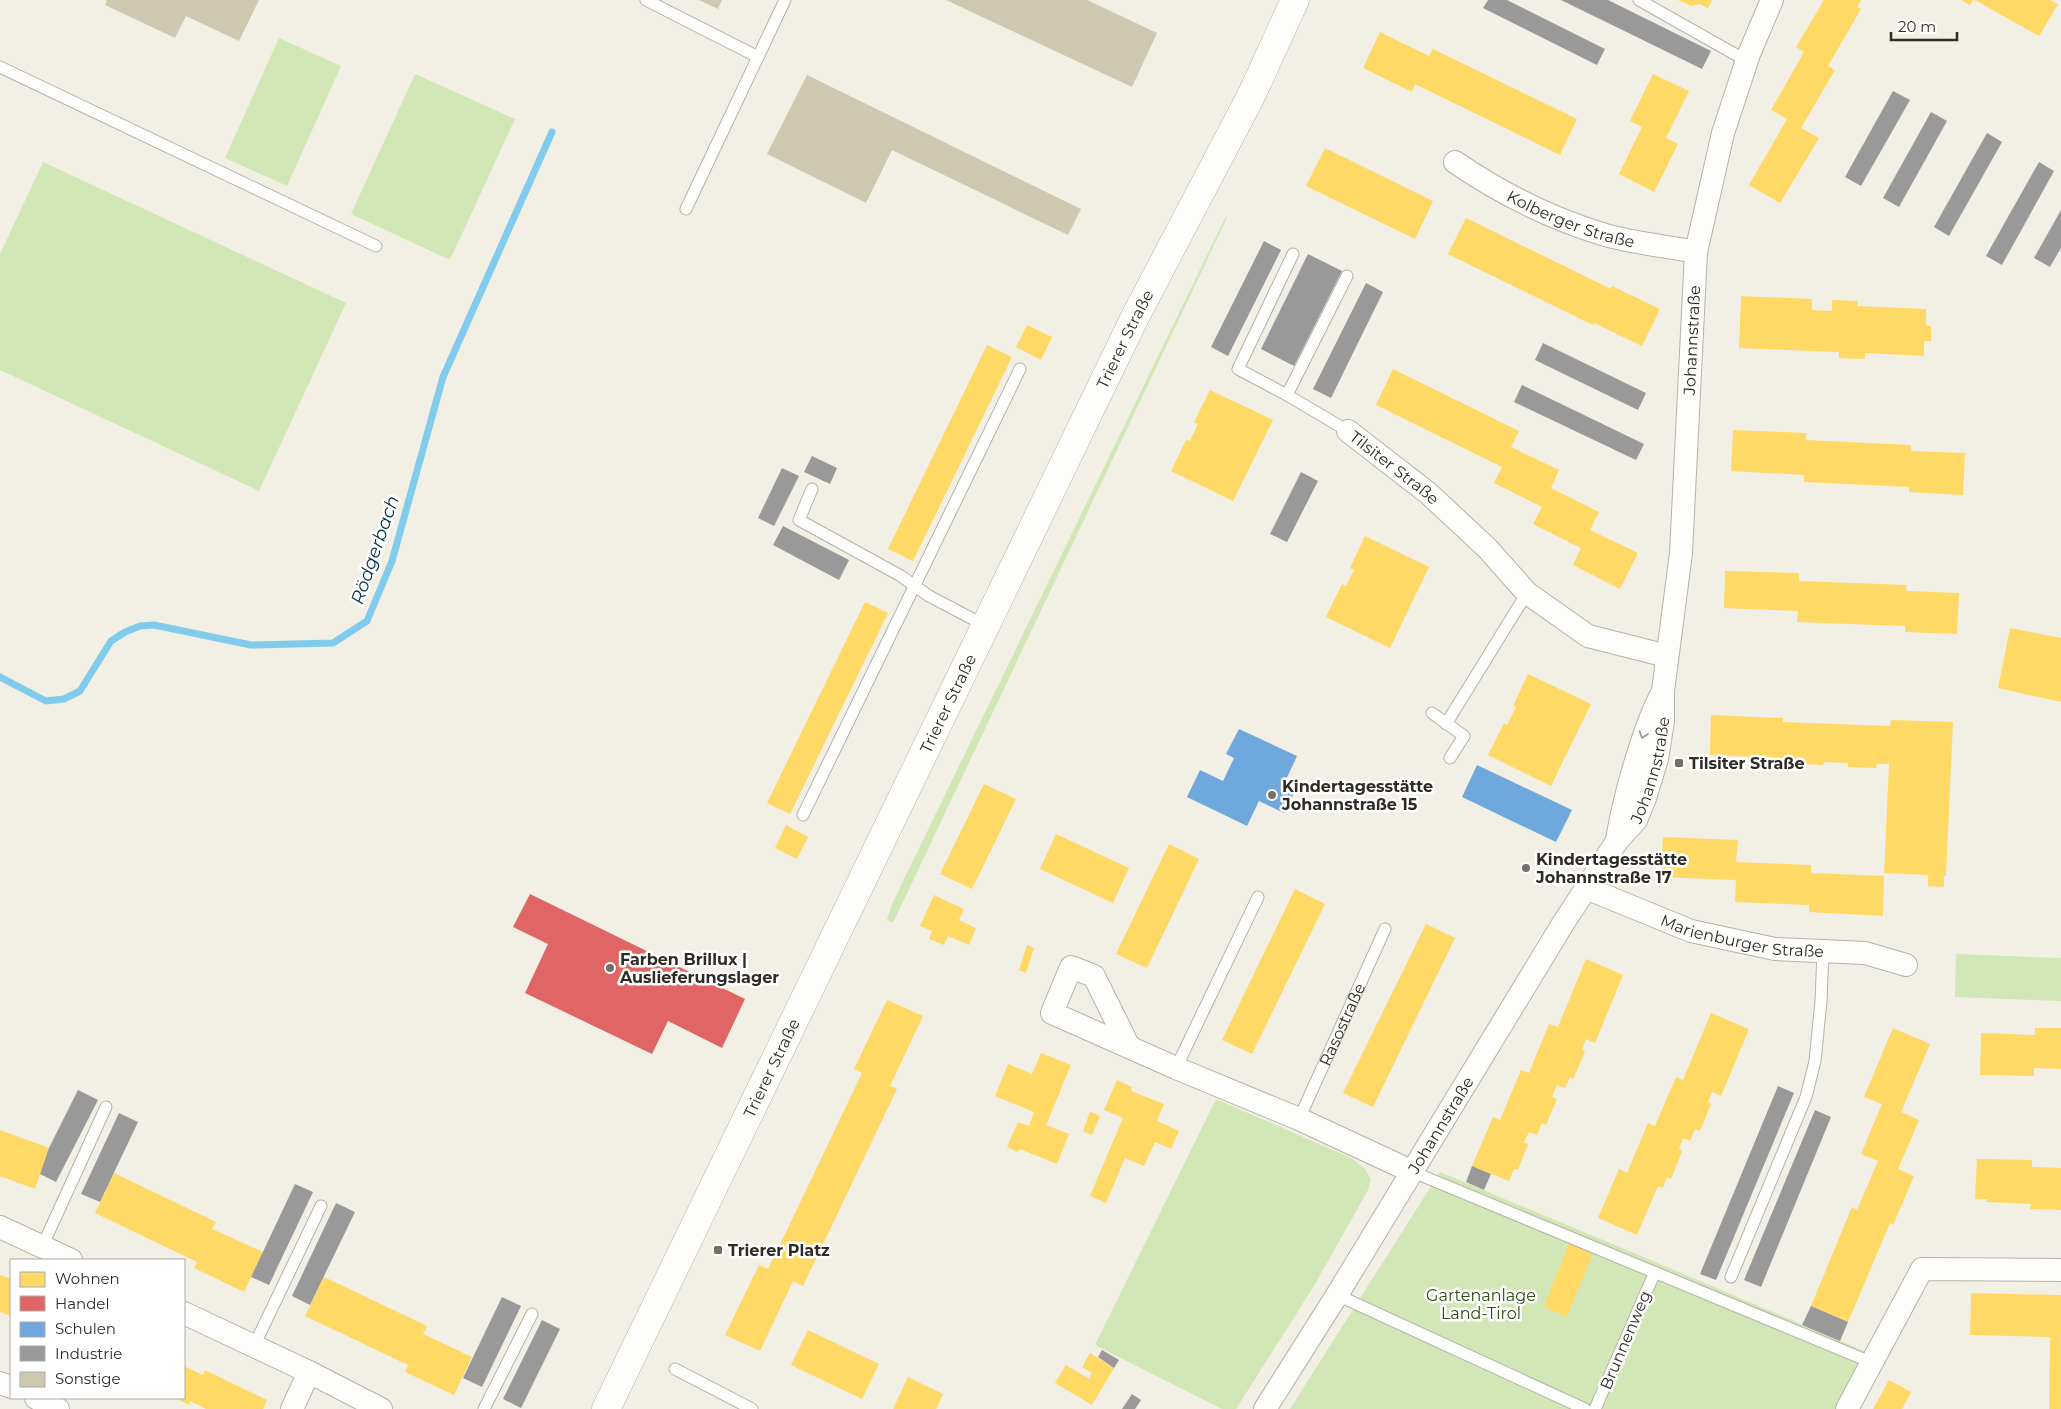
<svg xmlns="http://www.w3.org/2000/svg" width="2061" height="1409" font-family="Montserrat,sans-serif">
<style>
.green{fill:#d1e8b6}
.homes{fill:#ffd966}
.shops{fill:#e06666}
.schools{fill:#6fa8dc}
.industry{fill:#999}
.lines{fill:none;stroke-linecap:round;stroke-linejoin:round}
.stream{stroke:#81ccec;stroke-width:7}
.building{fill:#cfc8b1}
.lane-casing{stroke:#b4b2aa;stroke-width:13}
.street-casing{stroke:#b4b2aa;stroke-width:24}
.primary-casing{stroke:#b4b2aa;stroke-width:29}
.lane{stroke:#fdfdfb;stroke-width:11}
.street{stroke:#fdfdfb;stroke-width:22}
.primary{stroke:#fdfdfb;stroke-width:28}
.oneway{stroke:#9f9e9a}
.poi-dot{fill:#727068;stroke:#fff;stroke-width:2}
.labels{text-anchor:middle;stroke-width:5;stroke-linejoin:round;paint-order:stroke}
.street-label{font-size:16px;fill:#2d2b24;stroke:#fff}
.poi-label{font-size:16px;font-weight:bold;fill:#2d2b24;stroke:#fff;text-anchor:start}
.park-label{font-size:16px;fill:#304c11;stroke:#fff}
.water-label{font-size:18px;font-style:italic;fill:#003246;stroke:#fff}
</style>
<rect width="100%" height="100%" fill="#f2efe5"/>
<g class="green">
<path d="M 279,38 L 341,66 L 287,186 L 225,158 Z"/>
<path d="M 415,74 L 515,119 L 450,260 L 351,214 Z"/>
<path d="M 43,162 L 346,303 L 259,491 L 0,370 L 0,254 Z"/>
<path d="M 1226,216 L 1227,218 L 893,923 L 887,920 L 892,904 Z"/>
<path d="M 1956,954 L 2061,958 L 2061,1001 L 1955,997 Z"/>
<path d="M 1216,1099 L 1351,1158 L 1365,1169 L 1371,1179 L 1368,1190 L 1314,1286 L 1236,1409 L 1222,1409 L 1095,1345 Z"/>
<path d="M 1440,1172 L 1658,1263 L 1871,1354 L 1839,1409 L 1290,1409 Z"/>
</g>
<g class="homes">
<path d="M 1678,0 L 1712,0 L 1708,8 L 1700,4 L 1691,6 Z"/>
<path d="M 1824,0 L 1861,0 L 1857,7 L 1861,9 L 1828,66 L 1835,70 L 1801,128 L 1819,138 L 1780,203 L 1749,185 L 1787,119 L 1771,110 L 1804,52 L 1796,47 Z"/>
<path d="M 1961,0 L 1973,0 L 1970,5 Z"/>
<path d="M 1975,0 L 2050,0 L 2058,4 L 2039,36 Z"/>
<path d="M 1380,32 L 1429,56 L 1433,49 L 1577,119 L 1560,155 L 1415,84 L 1412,92 L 1363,68 Z"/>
<path d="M 1653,74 L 1689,91 L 1666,138 L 1678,144 L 1654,192 L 1619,174 L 1642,127 L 1630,121 Z"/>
<path d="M 1325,148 L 1433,201 L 1415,239 L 1306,186 Z"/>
<path d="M 1466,218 L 1611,289 L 1612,286 L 1660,309 L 1642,346 L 1594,323 L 1593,325 L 1448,254 Z"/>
<path d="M 1741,296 L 1812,299 L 1812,310 L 1832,311 L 1832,300 L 1858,301 L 1857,306 L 1926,309 L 1926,326 L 1931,326 L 1931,341 L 1924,341 L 1924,356 L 1865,353 L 1865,359 L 1839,358 L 1839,352 L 1739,348 Z"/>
<path d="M 1027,325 L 1052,337 L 1041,360 L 1016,347 Z"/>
<path d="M 987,345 L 1012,357 L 913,561 L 888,549 Z"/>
<path d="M 1393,369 L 1519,431 L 1511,447 L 1559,470 L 1551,488 L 1599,512 L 1590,530 L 1638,553 L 1620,589 L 1573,565 L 1581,548 L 1533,524 L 1542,507 L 1494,483 L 1502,467 L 1376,405 Z"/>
<path d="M 1210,390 L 1273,420 L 1233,501 L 1171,471 L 1186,440 L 1190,441 L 1198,424 L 1194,422 Z"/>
<path d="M 1733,430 L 1806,433 L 1806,440 L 1911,445 L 1911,451 L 1965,453 L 1963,495 L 1909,492 L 1909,487 L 1804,482 L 1804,475 L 1731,471 Z"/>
<path d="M 1365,536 L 1429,567 L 1390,648 L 1326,617 L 1342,584 L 1346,586 L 1354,570 L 1350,568 Z"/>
<path d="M 1725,571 L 1799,573 L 1799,581 L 1907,585 L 1906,591 L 1959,593 L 1957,634 L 1905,632 L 1905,626 L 1797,622 L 1798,611 L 1724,608 Z"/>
<path d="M 865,602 L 888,613 L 790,814 L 767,803 Z"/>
<path d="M 2010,628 L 2061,638 L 2061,702 L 1998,688 Z"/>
<path d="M 1528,674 L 1591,704 L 1551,786 L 1488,755 L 1504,723 L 1507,725 L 1516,707 L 1513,706 Z"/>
<path d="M 1711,715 L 1783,718 L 1783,722 L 1890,726 L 1891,720 L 1953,722 L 1946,876 L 1944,876 L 1944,887 L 1928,886 L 1928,875 L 1884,873 L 1889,764 L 1877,764 L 1876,768 L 1848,767 L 1848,763 L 1824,762 L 1823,765 L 1796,764 L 1797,759 L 1710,755 Z"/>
<path d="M 984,784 L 1016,799 L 972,889 L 940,874 Z"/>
<path d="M 786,825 L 808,837 L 797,859 L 775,848 Z"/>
<path d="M 1056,834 L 1129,868 L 1113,903 L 1040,869 Z"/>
<path d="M 1663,837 L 1738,840 L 1736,862 L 1811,865 L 1811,873 L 1884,876 L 1883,916 L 1809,912 L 1809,905 L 1735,902 L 1736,880 L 1661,877 Z"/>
<path d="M 1169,844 L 1199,859 L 1147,968 L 1116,954 Z"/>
<path d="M 1295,889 L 1325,904 L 1252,1054 L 1222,1040 Z"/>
<path d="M 934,895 L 964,909 L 959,920 L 976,928 L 969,945 L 948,936 L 944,945 L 929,939 L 932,931 L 920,926 Z"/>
<path d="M 1426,924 L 1455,938 L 1373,1107 L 1343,1093 Z"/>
<path d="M 1027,945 L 1034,948 L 1026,973 L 1019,970 Z"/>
<path d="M 1586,959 L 1623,975 L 1595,1043 L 1586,1039 L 1582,1050 L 1585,1052 L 1573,1079 L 1570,1077 L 1565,1088 L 1557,1085 L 1552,1097 L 1557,1099 L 1546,1125 L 1542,1123 L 1537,1135 L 1529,1132 L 1524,1142 L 1528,1144 L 1518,1170 L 1514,1169 L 1509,1181 L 1472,1166 L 1493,1117 L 1500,1120 L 1521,1070 L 1529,1073 L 1549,1024 L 1558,1027 Z"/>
<path d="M 887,1000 L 923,1016 L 890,1086 L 897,1089 L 803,1286 L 793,1281 L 760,1351 L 725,1335 L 759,1265 L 768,1269 L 787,1230 L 862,1073 L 854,1069 Z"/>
<path d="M 1711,1013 L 1749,1029 L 1721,1096 L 1712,1092 L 1708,1102 L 1711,1104 L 1700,1131 L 1695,1129 L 1690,1141 L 1683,1138 L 1679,1149 L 1682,1151 L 1671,1179 L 1667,1177 L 1663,1188 L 1658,1186 L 1637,1235 L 1598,1218 L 1619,1169 L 1627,1173 L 1648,1123 L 1655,1126 L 1676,1077 L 1683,1080 Z"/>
<path d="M 1893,1028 L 1930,1044 L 1901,1112 L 1919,1120 L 1898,1169 L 1914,1176 L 1893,1225 L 1890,1223 L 1848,1322 L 1811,1306 L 1852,1207 L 1857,1210 L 1878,1161 L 1861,1154 L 1882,1104 L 1864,1097 Z"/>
<path d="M 2035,1028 L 2061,1028 L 2061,1069 L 2034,1068 L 2034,1076 L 1980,1075 L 1981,1033 L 2035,1035 Z"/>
<path d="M 1041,1053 L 1071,1065 L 1046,1125 L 1069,1134 L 1057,1164 L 1020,1149 L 1018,1152 L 1007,1147 L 1018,1122 L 1029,1126 L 1034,1112 L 995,1096 L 1008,1064 L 1032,1074 Z"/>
<path d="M 1117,1080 L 1132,1087 L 1131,1091 L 1164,1104 L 1157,1121 L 1179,1131 L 1171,1149 L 1155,1142 L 1144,1166 L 1125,1158 L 1106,1203 L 1090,1196 L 1123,1118 L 1104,1110 Z"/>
<path d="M 1090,1112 L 1100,1116 L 1092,1135 L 1083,1131 Z"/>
<path d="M 0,1130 L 49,1148 L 35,1189 L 0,1176 Z"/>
<path d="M 1977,1159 L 2032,1160 L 2032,1167 L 2061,1168 L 2061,1210 L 2030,1209 L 2031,1204 L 1986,1202 L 1987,1199 L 1975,1199 Z"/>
<path d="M 114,1173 L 216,1222 L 212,1229 L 263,1252 L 244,1292 L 194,1268 L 197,1262 L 95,1213 Z"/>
<path d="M 1570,1241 L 1594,1250 L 1567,1317 L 1544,1307 Z"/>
<path d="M 0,1275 L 11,1279 L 11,1316 L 0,1312 Z"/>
<path d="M 324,1277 L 427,1326 L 423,1334 L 472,1357 L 454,1395 L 405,1372 L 408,1365 L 305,1316 Z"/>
<path d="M 1971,1293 L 2061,1295 L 2061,1409 L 2049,1409 L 2050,1337 L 1970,1335 Z"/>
<path d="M 808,1330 L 879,1364 L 862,1399 L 791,1365 Z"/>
<path d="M 1090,1353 L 1114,1368 L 1092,1405 L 1055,1383 L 1066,1365 L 1089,1379 L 1092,1373 L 1082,1367 Z"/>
<path d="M 184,1366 L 203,1375 L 205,1370 L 267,1400 L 263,1409 L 206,1409 L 190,1401 L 189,1405 L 175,1398 L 184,1398 Z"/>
<path d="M 908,1377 L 943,1394 L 936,1409 L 893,1409 Z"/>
<path d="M 1889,1380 L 1911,1392 L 1902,1409 L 1873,1409 Z"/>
</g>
<path class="shops" d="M 530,894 L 745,999 L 722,1048 L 668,1021 L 652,1054 L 525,993 L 548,944 L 513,927 Z"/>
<g class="schools">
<path d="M 1239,729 L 1297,756 L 1284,784 L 1296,789 L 1284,813 L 1259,801 L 1247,826 L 1187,797 L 1200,770 L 1223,781 L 1234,758 L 1226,754 Z"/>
<path d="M 1477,765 L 1572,810 L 1556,842 L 1462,797 Z"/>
</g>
<g class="industry">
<path d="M 1488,0 L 1507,0 L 1605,49 L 1597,65 L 1483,8 Z"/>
<path d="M 1561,0 L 1608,0 L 1711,51 L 1702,69 Z"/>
<path d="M 1893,91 L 1910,100 L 1861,186 L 1845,177 Z"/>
<path d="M 1931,112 L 1947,121 L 1899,207 L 1883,198 Z"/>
<path d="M 1987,133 L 2002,142 L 1949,236 L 1934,227 Z"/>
<path d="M 2039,162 L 2054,171 L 2002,265 L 1986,256 Z"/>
<path d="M 2061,210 L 2061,248 L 2050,267 L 2034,258 Z"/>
<path d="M 1264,241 L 1281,250 L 1228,356 L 1211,347 Z"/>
<path d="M 1308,254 L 1342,271 L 1294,366 L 1261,349 Z"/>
<path d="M 1366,283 L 1383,292 L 1331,398 L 1313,389 Z"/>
<path d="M 1543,343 L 1646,393 L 1638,410 L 1535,360 Z"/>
<path d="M 1522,385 L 1644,444 L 1636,460 L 1514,402 Z"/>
<path d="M 812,456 L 837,468 L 830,484 L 804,472 Z"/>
<path d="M 782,468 L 799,476 L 774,526 L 758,518 Z"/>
<path d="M 1301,472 L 1318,481 L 1287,542 L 1270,534 Z"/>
<path d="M 783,526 L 849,560 L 839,580 L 773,545 Z"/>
<path d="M 1778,1086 L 1794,1093 L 1716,1280 L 1700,1274 Z"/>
<path d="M 78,1090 L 98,1100 L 56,1182 L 40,1174 L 49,1148 Z"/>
<path d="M 1815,1110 L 1831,1117 L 1761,1287 L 1744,1280 Z"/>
<path d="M 119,1113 L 138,1122 L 100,1202 L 81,1194 Z"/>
<path d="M 1472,1166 L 1491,1174 L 1484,1190 L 1466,1182 Z"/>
<path d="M 295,1184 L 313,1192 L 269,1285 L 251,1277 Z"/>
<path d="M 336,1203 L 355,1212 L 310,1305 L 292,1296 Z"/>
<path d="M 502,1297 L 521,1306 L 482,1387 L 463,1378 Z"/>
<path d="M 1811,1306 L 1848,1322 L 1840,1341 L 1802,1325 Z"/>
<path d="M 542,1320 L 560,1329 L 521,1408 L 503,1399 Z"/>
<path d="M 1102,1350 L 1119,1360 L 1114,1368 L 1098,1357 Z"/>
<path d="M 1132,1394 L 1141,1400 L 1135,1409 L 1122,1409 Z"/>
</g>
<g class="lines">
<path class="stream" d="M 0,677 L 46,701 L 64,699 L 80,691 L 111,641 L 125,632 L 140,626 L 154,625 L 251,645 L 333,643 L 367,621 L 392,561 L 443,377 L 552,132"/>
</g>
<g class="building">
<path d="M 107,0 L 259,0 L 239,41 L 186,16 L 175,38 L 105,5 Z"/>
<path d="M 699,0 L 722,0 L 718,9 Z"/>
<path d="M 946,0 L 1087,0 L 1157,33 L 1132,87 Z"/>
<path d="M 807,75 L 1081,209 L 1068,235 L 892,150 L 866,203 L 767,154 Z"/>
</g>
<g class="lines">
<g class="lane-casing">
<g id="lane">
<path d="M 646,0 L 758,57"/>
<path d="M 1639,0 L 1747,61"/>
<path d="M 0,67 L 376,246"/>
<path d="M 686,209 L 785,0"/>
<path d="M 1293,254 L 1238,369 L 1287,395 L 1348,431"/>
<path d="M 1287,395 L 1347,276"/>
<path d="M 812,489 L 799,520 L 901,576 L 929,596 L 986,626"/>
<path d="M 1432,713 L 1464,736 L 1450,758"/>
<path d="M 1446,724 L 1527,593"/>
<path d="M 803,815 L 1020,369"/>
<path d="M 1176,1068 L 1258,897"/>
<path id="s1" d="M 1299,1119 L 1385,929"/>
<path d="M 1413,1172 L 1873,1363"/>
<path d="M 42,1247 L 106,1107"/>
<path d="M 1731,1277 L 1806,1097 L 1815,1061 L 1821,1001 L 1823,951"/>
<path d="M 1337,1295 L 1585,1409"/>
<path d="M 254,1346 L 321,1206"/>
<path d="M 675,1369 L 752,1409"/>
<path d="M 484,1409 L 532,1314"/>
<path d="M 1595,1409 L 1655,1272"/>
</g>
</g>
<g class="street-casing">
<g id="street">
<path id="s2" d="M 1455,162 C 1500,193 1550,218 1602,234 C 1632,243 1665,246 1696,252"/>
<path id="s3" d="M 1348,431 L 1428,493 L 1487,548 L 1527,593 L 1588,636 L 1667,656"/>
<path d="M 1617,841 C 1620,818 1626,796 1632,774 C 1640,746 1648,720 1661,695"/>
<path id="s4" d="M 1586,888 L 1691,931 L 1775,949 L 1865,953 L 1906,965"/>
<path d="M 1129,1047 L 1094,976 L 1071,967 L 1052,1013 L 1176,1068 L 1299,1119 L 1413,1172"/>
<path d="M 0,1227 L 71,1260"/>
<path d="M 184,1313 L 309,1372 L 381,1409"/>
<path d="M 0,1383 L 11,1387"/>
<path d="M 36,1398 L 58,1409"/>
<path d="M 292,1409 L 309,1372"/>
<path id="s5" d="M 1265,1409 L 1337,1295 L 1564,922 L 1617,841 L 1636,820 L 1645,798 L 1657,759 L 1663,721 L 1663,691 L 1681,553 L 1696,252 L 1723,133 L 1749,54 L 1772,0"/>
<path d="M 1847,1409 L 1922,1269 L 2061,1270"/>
</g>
</g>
<g class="primary-casing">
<g id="primary">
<path id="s6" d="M 606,1409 L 1135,317 L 1251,96 L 1295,0"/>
</g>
</g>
<use href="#lane" class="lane"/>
<use href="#street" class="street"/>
<use href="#primary" class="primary"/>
</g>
<defs><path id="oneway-chevron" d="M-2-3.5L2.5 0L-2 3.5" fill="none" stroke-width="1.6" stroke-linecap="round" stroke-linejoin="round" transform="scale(1.25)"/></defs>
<use class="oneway" href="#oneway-chevron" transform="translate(1643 735) rotate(108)"/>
<g class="poi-dot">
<rect x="1674" y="758" width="10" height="10" rx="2.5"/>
<circle cx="1272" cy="795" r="5"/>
<circle cx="1526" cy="868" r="5"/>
<circle cx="610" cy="968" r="5"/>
<rect x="713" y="1245" width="10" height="10" rx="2.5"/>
</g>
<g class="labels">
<g class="street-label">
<text dy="6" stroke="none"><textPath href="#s2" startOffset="130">Kolberger Straße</textPath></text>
<text dy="6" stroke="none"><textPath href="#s6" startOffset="1189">Trierer Straße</textPath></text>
<text dy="6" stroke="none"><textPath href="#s5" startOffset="1182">Johannstraße</textPath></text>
<text dy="6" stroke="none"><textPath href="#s3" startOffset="59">Tilsiter Straße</textPath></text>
<text dy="6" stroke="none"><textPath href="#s6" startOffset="784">Trierer Straße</textPath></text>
<text dy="6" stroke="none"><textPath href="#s5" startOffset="749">Johannstraße</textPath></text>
<text dy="6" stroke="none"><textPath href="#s4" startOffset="165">Marienburger Straße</textPath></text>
<text dy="6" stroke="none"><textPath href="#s1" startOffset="104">Rasostraße</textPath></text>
<text dy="6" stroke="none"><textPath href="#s6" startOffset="379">Trierer Straße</textPath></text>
<text dy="6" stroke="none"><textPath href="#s5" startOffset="334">Johannstraße</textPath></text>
<text transform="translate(1625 1340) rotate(-67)" y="6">Brunnenweg</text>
</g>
<g class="poi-label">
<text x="1689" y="769">Tilsiter Straße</text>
<text x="1282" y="792">Kindertagesstätte<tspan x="1282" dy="18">Johannstraße 15</tspan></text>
<text x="1536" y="865">Kindertagesstätte<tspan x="1536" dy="18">Johannstraße 17</tspan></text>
<text x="620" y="965">Farben Brillux |<tspan x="620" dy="18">Auslieferungslager</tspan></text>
<text x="728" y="1256">Trierer Platz</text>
</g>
<g class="park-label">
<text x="1481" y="1301">Gartenanlage<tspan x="1481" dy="18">Land-Tirol</tspan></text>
</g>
<g class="water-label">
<text transform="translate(375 550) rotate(-71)" y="6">Rödgerbach</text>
</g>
</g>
<rect x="10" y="1259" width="175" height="140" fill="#ffffff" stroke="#abaaa7"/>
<rect x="20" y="1272" width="25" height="15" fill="#ffd966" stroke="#abaaa7"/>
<text x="55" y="1284" font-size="15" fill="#2d2b24">Wohnen</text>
<rect x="20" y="1296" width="25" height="15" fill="#e06666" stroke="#abaaa7"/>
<text x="55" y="1309" font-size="15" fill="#2d2b24">Handel</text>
<rect x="20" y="1322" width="25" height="15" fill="#6fa8dc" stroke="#abaaa7"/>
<text x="55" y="1334" font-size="15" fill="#2d2b24">Schulen</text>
<rect x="20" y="1346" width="25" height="15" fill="#999999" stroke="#abaaa7"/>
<text x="55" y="1359" font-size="15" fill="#2d2b24">Industrie</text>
<rect x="20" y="1372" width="25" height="15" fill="#cfc8b1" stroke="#abaaa7"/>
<text x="55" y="1384" font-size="15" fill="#2d2b24">Sonstige</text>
<path d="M1891 32v8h66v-8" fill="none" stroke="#2d2b24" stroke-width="2.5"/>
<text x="1898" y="32" font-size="15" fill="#2d2b24" stroke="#ffffff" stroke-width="4" paint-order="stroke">20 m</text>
</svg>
